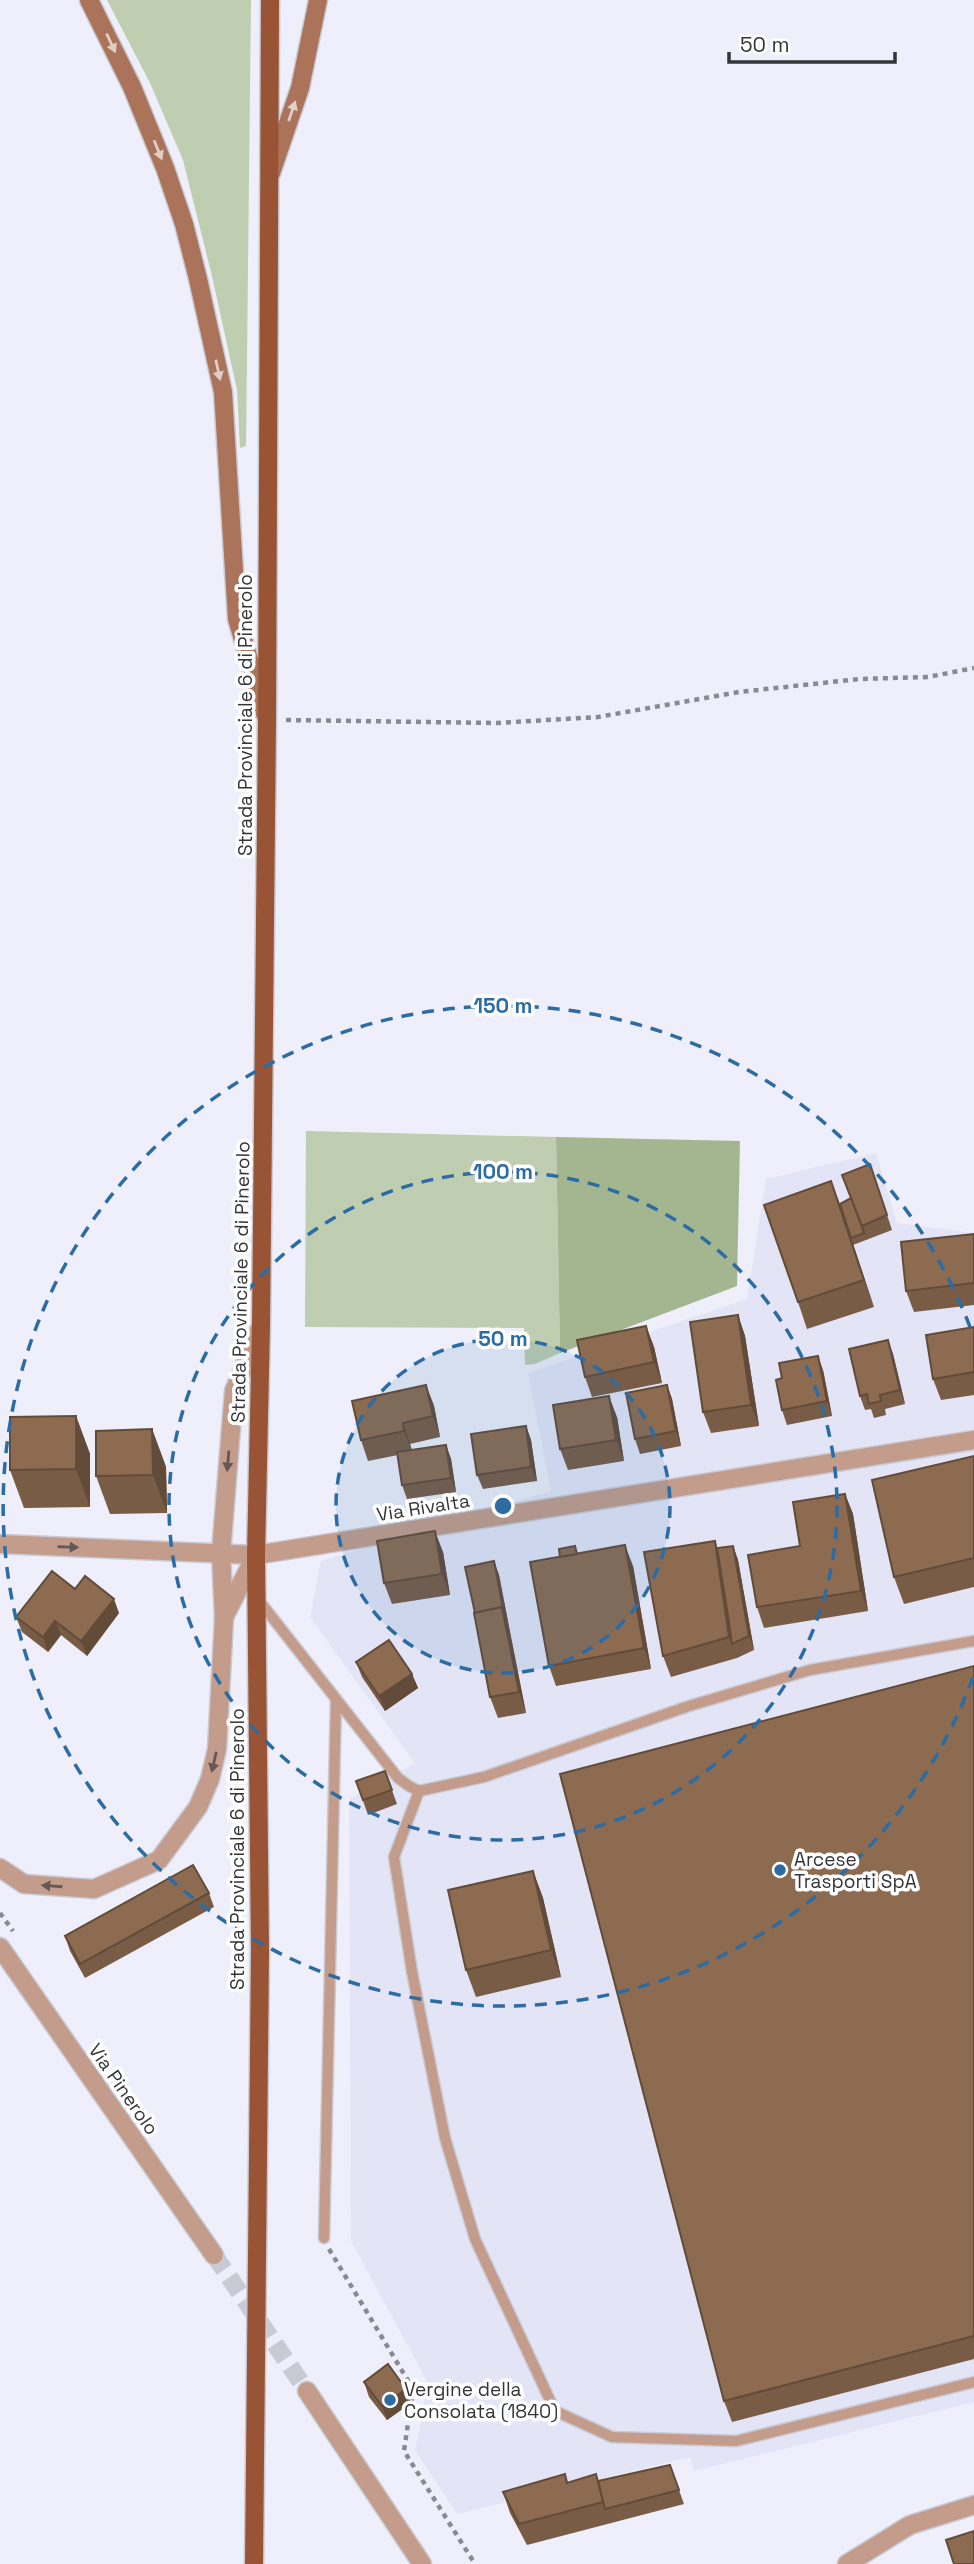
<svg xmlns="http://www.w3.org/2000/svg" width="974" height="2564" font-family="'Space Grotesk',sans-serif">
<style>
.built{fill:#e3e5f7}
.green{fill:#bfcdb0}
.forest{fill:#a4b68f}
.lines{fill:none;stroke-linecap:round;stroke-linejoin:round}
.street-tunnel{stroke:#c9cad3;stroke-width:18;stroke-dasharray:18 9;stroke-linecap:butt}
.lane-casing{stroke:#c9cad3;stroke-width:13}
.street-casing{stroke:#c9cad3;stroke-width:21}
.secondary-casing{stroke:#c9cad3;stroke-width:21}
.primary-casing{stroke:#c9cad3;stroke-width:21}
.path{stroke:#898991;stroke-width:4.5;stroke-dasharray:5 5;stroke-linecap:butt}
.lane{stroke:#c49c8b;stroke-width:10}
.street{stroke:#c49c8b;stroke-width:18}
.secondary{stroke:#ab735a;stroke-width:18}
.primary{stroke:#985435;stroke-width:18}
.wall{fill:#795c46}
.shaded-wall{fill:#634b39}
.building{fill:#8d6b51;stroke:#634b39;stroke-width:2}
.oneway{fill:#e2cec5}
.oneway2{fill:#665856}
.ring{fill:none;stroke:#2c6ca3;stroke-width:3.5;stroke-dasharray:12 9}
.poi-dot{fill:#2c6ca3;stroke:#fff;stroke-width:2.5}
.labels{text-anchor:middle;stroke-width:7;stroke-linejoin:round;paint-order:stroke}
.street-label{font-size:19px;fill:#343439;stroke:#fff}
.poi-label{font-size:19px;fill:#343439;stroke:#fff;text-anchor:start}
.centre{fill:#2c6ca3;stroke:#fff;stroke-width:3.5}
.ring-label{font-size:21px;text-anchor:middle;font-weight:bold;fill:#2c6ca3;stroke:#fff;stroke-width:7;stroke-linejoin:round;paint-order:stroke}
</style>
<rect width="100%" height="100%" fill="#eeeffa"/>
<path class="built" d="M 876,1153 L 897,1223 L 974,1233 L 974,2402 L 694,2471 L 690,2457 L 457,2514 L 415,2450 L 428,2383 L 351,2241 L 349,1799 L 415,1763 L 310,1617 L 321,1561 L 551,1491 L 528,1373 L 747,1299 L 766,1179 Z"/>
<g class="green">
<path d="M 107,0 L 251,0 L 246,446 L 240,448 L 237,390 L 212,276 L 183,160 L 150,83 Z"/>
<path d="M 306,1131 L 556,1137 L 560,1353 L 535,1364 L 525,1365 L 524,1328 L 305,1327 Z"/>
</g>
<path class="forest" d="M 556,1137 L 740,1141 L 737,1286 L 560,1353 Z"/>
<g class="lines">
<path class="street-tunnel" d="M 214,2255 L 307,2391"/>
<g class="lane-casing">
<g id="lane">
<path d="M 257,1598 L 398,1778 L 409,1786 L 419,1791 L 484,1777 L 689,1706 L 810,1670 L 974,1641"/>
<path d="M 419,1791 L 394,1857 L 412,1972 L 445,2138 L 475,2239 L 555,2411 L 612,2437 L 736,2441 L 974,2382"/>
<path d="M 324,2238 L 336,1700"/>
</g>
</g>
<g class="street-casing">
<g id="street">
<path d="M 0,1544 L 256,1555 L 974,1440"/>
<path d="M 224,1617 L 256,1555"/>
<path d="M 0,1868 L 24,1884 L 94,1889 L 159,1860 L 198,1807 L 210,1779 L 217,1749 L 224,1618 L 221,1553 L 234,1391 L 260,1328"/>
<path d="M 0,1947 L 214,2255"/>
<path d="M 307,2391 L 422,2564"/>
<path d="M 847,2564 L 910,2525 L 974,2505"/>
</g>
</g>
<g class="secondary-casing">
<g id="secondary">
<path d="M 89,0 L 132,87 L 165,168 L 184,224 L 198,279 L 223,392 L 237,619 L 265,714"/>
<path d="M 271,173 L 300,88 L 318,0"/>
</g>
</g>
<g class="primary-casing">
<path id="primary" d="M 254,2564 L 260,1951 L 256,1555 L 261,1325 L 267,720 L 270,0"/>
</g>
<g class="path">
<path d="M 286,720 L 497,723 L 598,717 L 739,692 L 859,679 L 928,677 L 974,668"/>
<path d="M 0,1913 L 13,1931"/>
<path d="M 329,2249 L 413,2389 L 404,2451 L 475,2564"/>
</g>
<use href="#lane" class="lane"/>
<use href="#street" class="street"/>
<use href="#secondary" class="secondary"/>
<use href="#primary" class="primary"/>
</g>
<g class="wall">
<path d="M 875,1178 L 892,1230 L 853,1245 L 874,1307 L 807,1329 L 798,1302 L 831,1181 L 840,1204 L 850,1198 Z"/>
<path d="M 974,1234 L 974,1305 L 914,1312 L 906,1291 Z"/>
<path d="M 738,1315 L 745,1336 L 759,1426 L 711,1433 L 703,1412 Z"/>
<path d="M 646,1326 L 654,1347 L 662,1383 L 592,1397 L 585,1377 Z"/>
<path d="M 974,1327 L 974,1395 L 941,1400 L 933,1379 Z"/>
<path d="M 888,1340 L 893,1354 L 905,1404 L 885,1409 L 886,1415 L 874,1418 L 871,1409 L 865,1410 L 860,1396 Z"/>
<path d="M 823,1370 L 832,1416 L 787,1425 L 782,1410 L 782,1378 Z"/>
<path d="M 426,1385 L 434,1406 L 440,1437 L 410,1444 L 412,1450 L 446,1445 L 451,1459 L 456,1492 L 407,1499 L 402,1485 L 398,1455 L 368,1461 L 361,1440 Z"/>
<path d="M 667,1385 L 672,1399 L 681,1446 L 640,1454 L 635,1439 Z"/>
<path d="M 76,1416 L 90,1454 L 90,1507 L 24,1508 L 10,1470 Z"/>
<path d="M 617,1417 L 624,1461 L 568,1470 L 560,1449 Z"/>
<path d="M 526,1426 L 531,1440 L 537,1481 L 483,1489 L 477,1475 Z"/>
<path d="M 152,1429 L 166,1467 L 167,1513 L 110,1514 L 96,1476 Z"/>
<path d="M 974,1456 L 974,1587 L 904,1604 L 894,1577 Z"/>
<path d="M 845,1494 L 853,1514 L 868,1611 L 764,1628 L 757,1607 Z"/>
<path d="M 715,1541 L 717,1548 L 733,1546 L 738,1560 L 754,1650 L 737,1658 L 671,1677 L 663,1656 Z"/>
<path d="M 443,1552 L 450,1595 L 392,1604 L 384,1583 Z"/>
<path d="M 578,1553 L 633,1566 L 651,1669 L 556,1686 L 549,1666 L 560,1557 Z"/>
<path d="M 494,1561 L 499,1575 L 526,1713 L 498,1718 L 490,1697 L 475,1613 Z"/>
<path d="M 75,1589 L 119,1613 L 87,1656 L 61,1635 L 48,1652 L 22,1632 L 16,1617 Z"/>
<path d="M 356,1662 L 412,1674 L 418,1688 L 385,1711 L 362,1677 Z"/>
<path d="M 974,1666 L 974,2359 L 732,2422 L 724,2401 Z"/>
<path d="M 385,1771 L 397,1804 L 368,1815 L 356,1781 Z"/>
<path d="M 533,1871 L 543,1898 L 561,1977 L 476,1997 L 466,1970 Z"/>
<path d="M 209,1893 L 214,1907 L 85,1978 L 70,1951 L 65,1936 Z"/>
<path d="M 364,2382 L 406,2389 L 411,2403 L 387,2420 L 369,2397 Z"/>
<path d="M 670,2465 L 684,2504 L 527,2545 L 510,2513 L 503,2492 L 565,2474 L 568,2483 L 598,2481 Z"/>
</g>
<g class="shaded-wall">
<path d="M 831,1181 L 841,1208 L 874,1307 L 864,1280 Z"/>
<path d="M 738,1315 L 745,1336 L 759,1426 L 751,1405 Z"/>
<path d="M 646,1326 L 654,1347 L 662,1383 L 654,1362 Z"/>
<path d="M 888,1340 L 893,1354 L 905,1404 L 900,1390 Z"/>
<path d="M 818,1356 L 823,1370 L 832,1416 L 827,1401 Z"/>
<path d="M 426,1385 L 434,1406 L 440,1437 L 433,1416 Z"/>
<path d="M 667,1385 L 672,1399 L 681,1446 L 676,1431 Z"/>
<path d="M 609,1396 L 617,1417 L 624,1461 L 616,1440 Z"/>
<path d="M 76,1416 L 90,1454 L 90,1507 L 76,1469 Z"/>
<path d="M 403,1423 L 410,1444 L 412,1452 L 404,1431 Z"/>
<path d="M 526,1426 L 531,1440 L 537,1481 L 531,1467 Z"/>
<path d="M 152,1429 L 166,1467 L 167,1513 L 153,1475 Z"/>
<path d="M 446,1445 L 451,1459 L 456,1492 L 451,1478 Z"/>
<path d="M 845,1494 L 853,1514 L 868,1611 L 861,1591 Z"/>
<path d="M 435,1531 L 443,1552 L 450,1595 L 442,1574 Z"/>
<path d="M 715,1541 L 722,1562 L 732,1644 L 729,1637 Z"/>
<path d="M 625,1545 L 633,1566 L 651,1669 L 644,1648 Z"/>
<path d="M 733,1546 L 738,1560 L 754,1650 L 749,1636 Z"/>
<path d="M 494,1561 L 499,1575 L 509,1628 L 504,1614 Z"/>
<path d="M 114,1599 L 119,1613 L 87,1656 L 81,1641 Z"/>
<path d="M 502,1607 L 509,1628 L 526,1713 L 519,1692 Z"/>
<path d="M 55,1621 L 61,1635 L 48,1652 L 43,1637 Z"/>
<path d="M 412,1674 L 418,1688 L 385,1711 L 379,1696 Z"/>
<path d="M 533,1871 L 543,1898 L 561,1977 L 551,1950 Z"/>
<path d="M 406,2389 L 411,2403 L 387,2420 L 382,2406 Z"/>
</g>
<g class="building">
<path d="M 870,1164 L 887,1215 L 862,1226 L 842,1175 Z"/>
<path d="M 831,1181 L 864,1280 L 798,1302 L 764,1205 Z"/>
<path d="M 851,1198 L 864,1233 L 851,1238 L 840,1204 Z"/>
<path d="M 974,1234 L 974,1283 L 906,1291 L 901,1242 Z"/>
<path d="M 738,1315 L 751,1405 L 703,1412 L 690,1322 Z"/>
<path d="M 646,1326 L 654,1362 L 585,1377 L 577,1340 Z"/>
<path d="M 974,1327 L 974,1372 L 933,1379 L 926,1335 Z"/>
<path d="M 888,1340 L 900,1390 L 880,1395 L 881,1401 L 869,1404 L 867,1394 L 860,1396 L 849,1349 Z"/>
<path d="M 818,1356 L 827,1401 L 782,1410 L 776,1380 L 782,1378 L 779,1363 Z"/>
<path d="M 426,1385 L 433,1416 L 403,1423 L 404,1431 L 361,1440 L 352,1401 Z"/>
<path d="M 667,1385 L 676,1431 L 635,1439 L 626,1393 Z"/>
<path d="M 609,1396 L 616,1440 L 560,1449 L 553,1405 Z"/>
<path d="M 76,1416 L 76,1469 L 10,1470 L 10,1417 Z"/>
<path d="M 526,1426 L 531,1467 L 477,1475 L 471,1434 Z"/>
<path d="M 152,1429 L 153,1475 L 96,1476 L 96,1431 Z"/>
<path d="M 446,1445 L 451,1478 L 402,1485 L 397,1452 Z"/>
<path d="M 974,1456 L 974,1558 L 894,1577 L 872,1480 Z"/>
<path d="M 845,1494 L 861,1591 L 757,1607 L 748,1555 L 800,1546 L 793,1502 Z"/>
<path d="M 435,1531 L 442,1574 L 384,1583 L 377,1541 Z"/>
<path d="M 715,1541 L 729,1637 L 663,1656 L 644,1552 Z"/>
<path d="M 625,1545 L 644,1648 L 549,1666 L 530,1562 Z"/>
<path d="M 575,1546 L 577,1554 L 560,1557 L 559,1549 Z"/>
<path d="M 733,1546 L 749,1636 L 732,1644 L 729,1622 L 717,1548 Z"/>
<path d="M 494,1561 L 504,1614 L 502,1607 L 475,1613 L 465,1567 Z"/>
<path d="M 52,1571 L 75,1589 L 85,1576 L 114,1599 L 81,1641 L 55,1621 L 43,1637 L 16,1617 Z"/>
<path d="M 502,1607 L 519,1692 L 490,1697 L 474,1613 Z"/>
<path d="M 389,1640 L 412,1674 L 379,1696 L 356,1662 Z"/>
<path d="M 974,1666 L 974,2336 L 724,2401 L 560,1774 Z"/>
<path d="M 385,1771 L 392,1790 L 363,1800 L 356,1781 Z"/>
<path d="M 193,1865 L 209,1893 L 80,1964 L 65,1936 Z"/>
<path d="M 533,1871 L 551,1950 L 466,1970 L 448,1890 Z"/>
<path d="M 388,2364 L 406,2389 L 382,2406 L 364,2382 Z"/>
<path d="M 670,2465 L 679,2490 L 605,2509 L 598,2481 Z"/>
<path d="M 565,2474 L 567,2483 L 596,2474 L 603,2502 L 519,2524 L 503,2492 Z"/>
<path d="M 974,2531 L 974,2564 L 954,2564 L 946,2540 Z"/>
</g>
<defs><path id="oneway-solid" d="M-6-.8H1V-3.2L6.5 0L1 3.2V.8H-6Z" transform="scale(1.75)"/></defs>
<g class="oneway">
<use href="#oneway-solid" transform="translate(111 43) rotate(65)"/>
<use href="#oneway-solid" transform="translate(292 111) rotate(-71)"/>
<use href="#oneway-solid" transform="translate(158 150) rotate(68)"/>
<use href="#oneway-solid" transform="translate(218 370) rotate(78)"/>
</g>
<g class="oneway2">
<use href="#oneway-solid" transform="translate(228 1461) rotate(95)"/>
<use href="#oneway-solid" transform="translate(68 1547) rotate(2)"/>
<use href="#oneway-solid" transform="translate(214 1762) rotate(103)"/>
<use href="#oneway-solid" transform="translate(52 1886) rotate(-176)"/>
</g>
<circle cx="503" cy="1506" r="167" fill="#2c6ca3" fill-opacity=".12"/>
<g class="ring">
<circle cx="503" cy="1506" r="167"/>
<circle cx="503" cy="1506" r="334"/>
<path d="M973 1677A500 500 0 1 1 973 1335"/>
</g>
<g class="poi-dot">
<circle cx="780" cy="1870" r="7"/>
<circle cx="390" cy="2400" r="7"/>
</g>
<g class="labels">
<g class="street-label">
<text transform="translate(245 715) rotate(-90)" y="7">Strada Provinciale 6 di Pinerolo</text>
<text transform="translate(240 1282) rotate(-89)" y="7">Strada Provinciale 6 di Pinerolo</text>
<text transform="translate(423 1507) rotate(-9)" y="7">Via Rivalta</text>
<text transform="translate(237 1849) rotate(-90)" y="7">Strada Provinciale 6 di Pinerolo</text>
<text transform="translate(124 2089) rotate(55)" y="7">Via Pinerolo</text>
</g>
<g class="poi-label">
<text x="794" y="1866">Arcese<tspan x="794" dy="22">Trasporti SpA</tspan></text>
<text x="404" y="2396">Vergine della<tspan x="404" dy="22">Consolata (1840)</tspan></text>
</g>
</g>
<circle cx="503" cy="1506" r="10" class="centre"/>
<g class="ring-label">
<text x="503" y="1013">150 m</text>
<text x="503" y="1179">100 m</text>
<text x="503" y="1346">50 m</text>
</g>
<path d="M729 52v10h166v-10" fill="none" stroke="#343439" stroke-width="3.5"/>
<text x="740" y="52" font-size="21" fill="#343439" stroke="#ffffff" stroke-width="5" paint-order="stroke">50 m</text>
</svg>
